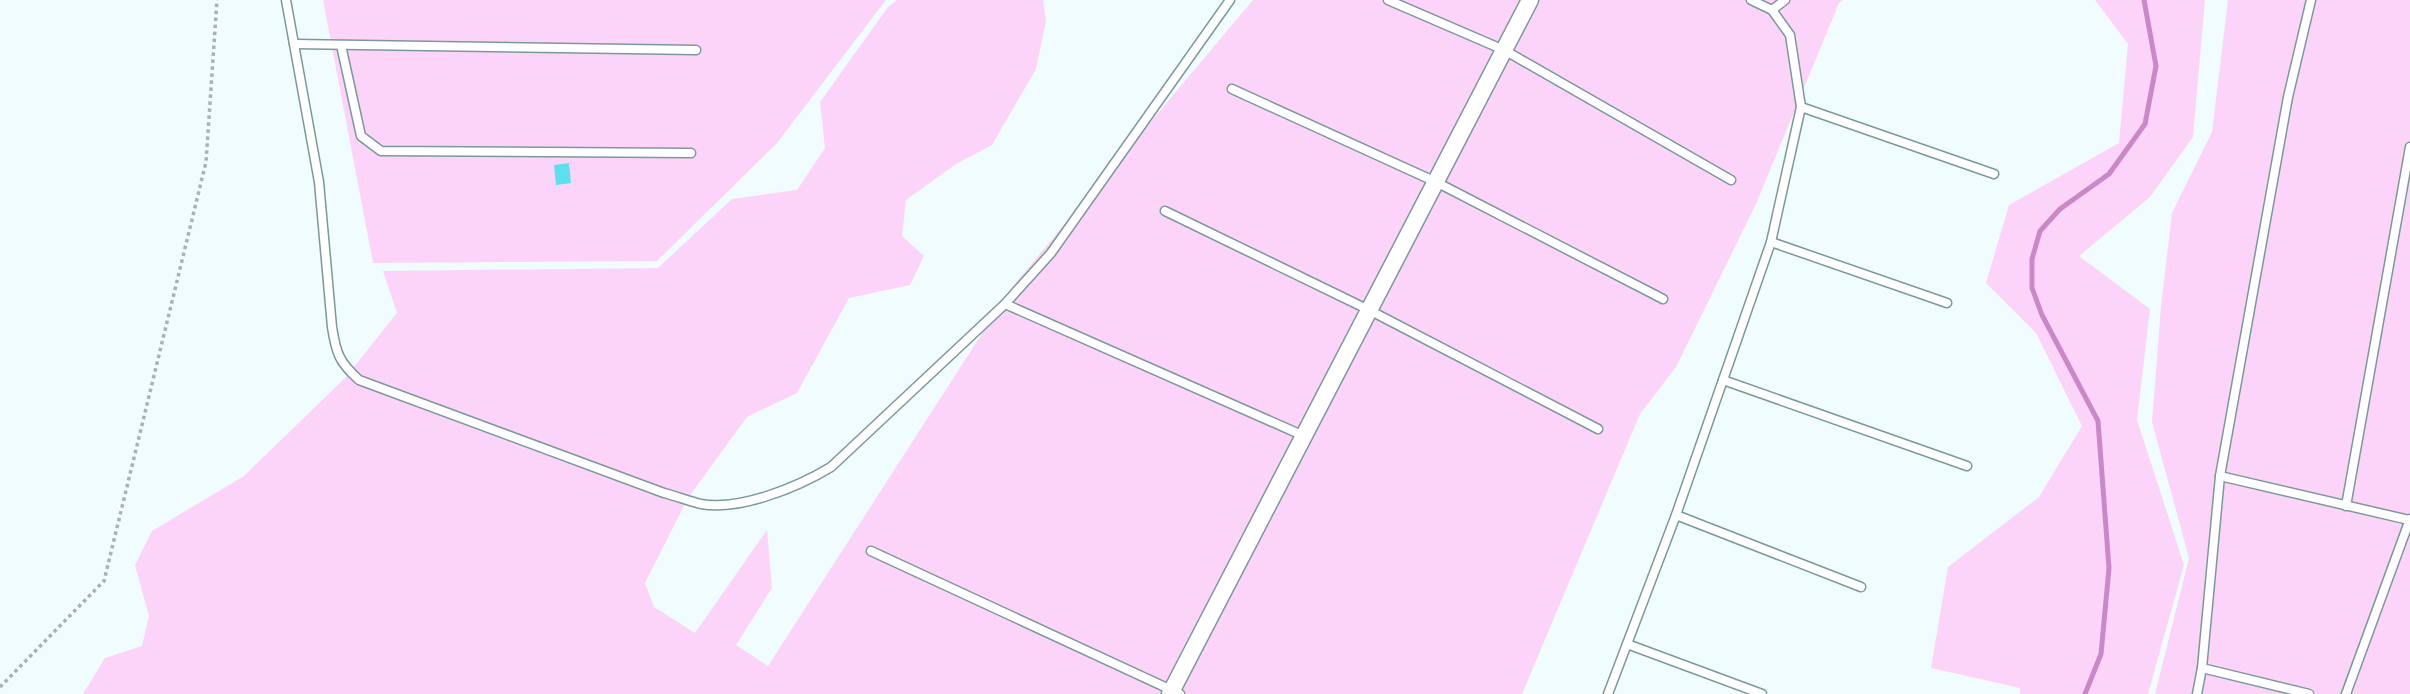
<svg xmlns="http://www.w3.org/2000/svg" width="2410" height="694" font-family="Georgia,serif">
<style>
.green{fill:#fcd4f9}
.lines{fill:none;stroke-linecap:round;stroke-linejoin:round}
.stream{stroke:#ca89c6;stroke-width:5}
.building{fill:#5edfee}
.service-casing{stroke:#7c989b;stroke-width:11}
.minor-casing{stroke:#7c989b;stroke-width:19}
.path{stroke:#a6b2b3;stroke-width:3.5;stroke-dasharray:3.5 3.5;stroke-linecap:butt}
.service{stroke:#fff;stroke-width:8}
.minor{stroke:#fff;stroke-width:16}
</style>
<rect width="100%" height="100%" fill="#f0fcfd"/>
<g class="green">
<path d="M 323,0 L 886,0 L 777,143 L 657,261 L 373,263 Z"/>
<path d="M 897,0 L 1043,0 L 1046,21 L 1036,69 L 992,145 L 956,164 L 906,200 L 902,236 L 924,256 L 910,285 L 849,298 L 797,393 L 747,417 L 688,498 L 645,583 L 654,607 L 695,633 L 767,530 L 772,588 L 736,645 L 768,666 L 1012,287 L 1253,0 L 1843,0 L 1839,3 L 1756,204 L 1676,367 L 1640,414 L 1522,694 L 83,694 L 105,658 L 142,646 L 149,616 L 135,565 L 152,531 L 244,476 L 345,378 L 397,313 L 383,271 L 658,268 L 732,199 L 797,190 L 825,148 L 820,102 L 888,7 Z"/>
<path d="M 2095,0 L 2205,0 L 2193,137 L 2150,197 L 2079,256 L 2150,309 L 2137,420 L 2184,565 L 2148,694 L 2020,694 L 2020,688 L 1931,668 L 1948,567 L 2039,497 L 2082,426 L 2036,333 L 1986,283 L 2009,205 L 2119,143 L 2128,44 Z"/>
<path d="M 2228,0 L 2410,0 L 2410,694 L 2155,694 L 2189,558 L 2152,422 L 2161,306 L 2172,213 L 2212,132 Z"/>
</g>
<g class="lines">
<path class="stream" d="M 2085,694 L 2101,654 L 2109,568 L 2098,421 L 2042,315 L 2032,288 L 2032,259 L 2040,231 L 2060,209 L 2109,174 L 2145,124 L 2156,66 L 2144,0"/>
</g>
<path class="building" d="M 569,163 L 571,183 L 556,185 L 554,165 Z"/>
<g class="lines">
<g class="service-casing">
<g id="service">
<path d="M 286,0 L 319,182 L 332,327 C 336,353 339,362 359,380 L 664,493 C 676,496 688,501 701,504 C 740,511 798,487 831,467 L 1005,304 L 1051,253 L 1230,0"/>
<path d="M 1388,0 L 1504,50 L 1731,180"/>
<path d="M 1772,10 L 1785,0"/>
<path d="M 294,44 L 696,50"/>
<path d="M 341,45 L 361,136 L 381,151 L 691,153"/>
<path d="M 1232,89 L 1436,182 L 1663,299"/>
<path d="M 1801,107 L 1994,174"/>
<path d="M 1165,211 L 1369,310 L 1598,429"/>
<path d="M 1771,242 L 1947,303"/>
<path d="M 1005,304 L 1304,436"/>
<path d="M 1723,380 L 1967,466"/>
<path d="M 2220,476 L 2409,520"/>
<path d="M 2346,506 L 2410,147"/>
<path d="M 1676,515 L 1861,587"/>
<path d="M 871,551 L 1180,694"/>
<path d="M 1627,644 L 1762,694"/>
<path d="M 1608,694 L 1676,515 L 1771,242 L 1801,107 L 1790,35 L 1772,10 L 1751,0"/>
<path d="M 2197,694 L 2202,668"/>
<path d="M 2309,694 L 2202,668 L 2220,476 L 2288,97 L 2311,0"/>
<path d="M 2346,694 L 2410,519"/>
</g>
</g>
<g class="minor-casing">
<path id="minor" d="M 1170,694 L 1530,0"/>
</g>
<path class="path" d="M 0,687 L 104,581 L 206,162 L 217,0"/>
<use href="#service" class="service"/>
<use href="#minor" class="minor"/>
</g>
</svg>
